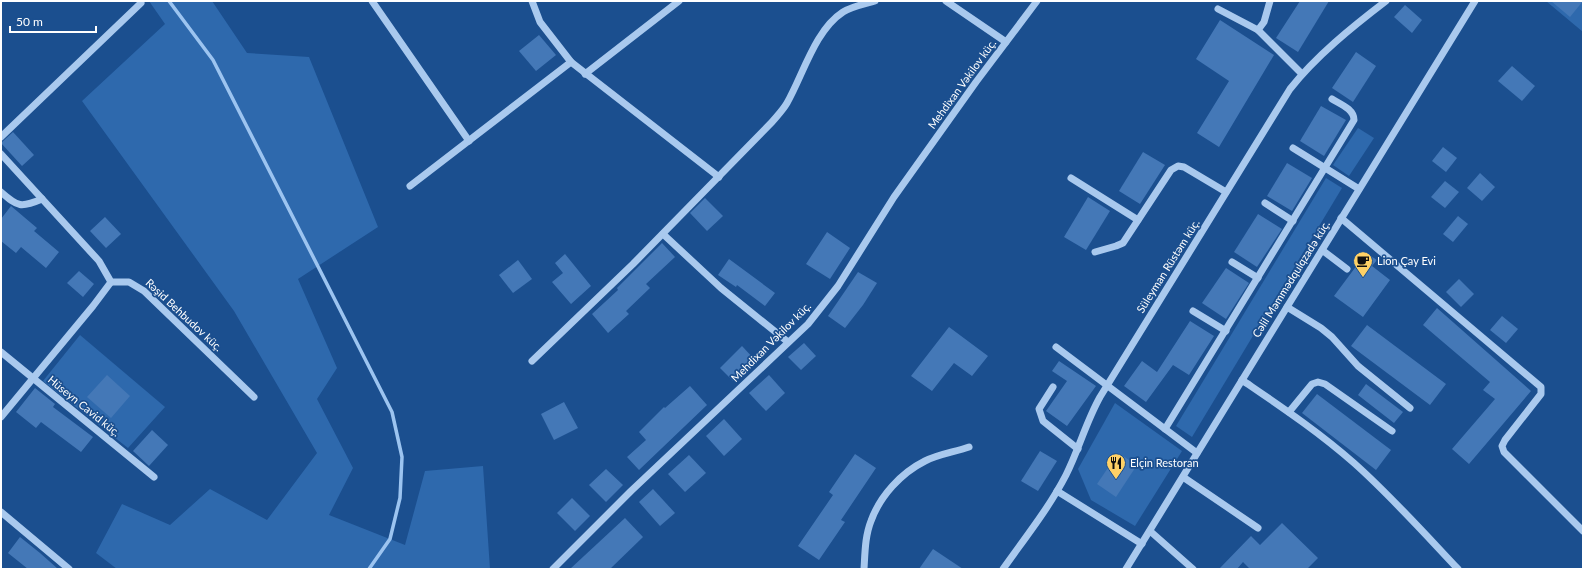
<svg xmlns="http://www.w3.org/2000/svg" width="1584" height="570" font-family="Lato,sans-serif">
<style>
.green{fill:#2e69ad}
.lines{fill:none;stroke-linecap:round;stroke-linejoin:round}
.stream{stroke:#9cc4f0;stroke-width:3.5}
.building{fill:#4478b7}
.minor{stroke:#a9c9ee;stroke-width:7}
.labels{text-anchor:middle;stroke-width:3.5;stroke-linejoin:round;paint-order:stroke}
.street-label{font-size:11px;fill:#fff;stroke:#1b4f8f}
.poi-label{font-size:11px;fill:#fff;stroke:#1b4f8f;text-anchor:start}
</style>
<rect width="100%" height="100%" fill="#1b4f8f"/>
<g class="green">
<path d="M 149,1 L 212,1 L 247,53 L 309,57 L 378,227 L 298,279 L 337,368 L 317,399 L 353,468 L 329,515 L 405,545 L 425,471 L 483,466 L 490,569 L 117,569 L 96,553 L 122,504 L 170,525 L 210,489 L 267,520 L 317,453 L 234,311 L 82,101 L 165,24 Z"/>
<path d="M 1546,1 L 1583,1 L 1583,32 Z"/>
<path d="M 1358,128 L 1374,138 L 1349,176 L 1333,165 Z"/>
<path d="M 1326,178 L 1342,188 L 1192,437 L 1176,426 Z"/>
<path d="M 80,335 L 165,407 L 128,448 L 43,381 Z"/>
<path d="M 1115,403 L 1182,451 L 1135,526 L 1091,500 L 1078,469 Z"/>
</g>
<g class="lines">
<path class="stream" d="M 169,1 L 213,60 L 392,412 L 402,457 L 400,498 L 390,539 L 369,569"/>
</g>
<g class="building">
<path d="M 1300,1 L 1329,1 L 1298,52 L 1276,38 Z"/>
<path d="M 1551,1 L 1583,1 L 1570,17 Z"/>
<path d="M 1405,5 L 1422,20 L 1412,33 L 1394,17 Z"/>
<path d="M 1220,20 L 1274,55 L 1219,147 L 1197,133 L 1229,81 L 1196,59 Z"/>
<path d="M 539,35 L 556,55 L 536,71 L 519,51 Z"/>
<path d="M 1356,52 L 1376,66 L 1353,102 L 1332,88 Z"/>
<path d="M 1512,66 L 1535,86 L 1522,101 L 1498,81 Z"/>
<path d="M 1321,106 L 1346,120 L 1324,156 L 1300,141 Z"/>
<path d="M 13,132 L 34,155 L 22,166 L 1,143 Z"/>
<path d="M 1443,147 L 1457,158 L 1446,172 L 1432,161 Z"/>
<path d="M 1143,152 L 1165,165 L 1140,204 L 1119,191 Z"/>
<path d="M 1287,163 L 1312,178 L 1292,211 L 1267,196 Z"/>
<path d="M 1480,173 L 1495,187 L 1482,201 L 1467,188 Z"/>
<path d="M 1445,181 L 1459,192 L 1445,208 L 1431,197 Z"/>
<path d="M 1088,197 L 1110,211 L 1086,250 L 1064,237 Z"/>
<path d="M 705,198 L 723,216 L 707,231 L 690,213 Z"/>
<path d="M 11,206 L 37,228 L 34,231 L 59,252 L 46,268 L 21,247 L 16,253 L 1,241 L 1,219 Z"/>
<path d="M 1258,214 L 1282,229 L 1257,267 L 1234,252 Z"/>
<path d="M 1458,216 L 1468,224 L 1453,242 L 1443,234 Z"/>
<path d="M 105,217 L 121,234 L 106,248 L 90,231 Z"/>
<path d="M 827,232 L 850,248 L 830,279 L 806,264 Z"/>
<path d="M 662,243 L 675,257 L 646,284 L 650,288 L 626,311 L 629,314 L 608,333 L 592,314 L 618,290 L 617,288 Z"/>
<path d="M 1366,253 L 1377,260 L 1372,266 L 1390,280 L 1363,317 L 1334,296 Z"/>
<path d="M 565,254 L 591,286 L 571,304 L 552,282 L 563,273 L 555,263 Z"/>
<path d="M 729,259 L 775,293 L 765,306 L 737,285 L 736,287 L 718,275 Z"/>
<path d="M 518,260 L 532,279 L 513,293 L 499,275 Z"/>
<path d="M 1226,268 L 1249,283 L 1226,319 L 1202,303 Z"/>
<path d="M 79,271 L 94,284 L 83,297 L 67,283 Z"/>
<path d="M 858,272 L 877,283 L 863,305 L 845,328 L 828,316 Z"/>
<path d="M 1459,279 L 1474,294 L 1461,307 L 1446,292 Z"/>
<path d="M 1437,308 L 1531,391 L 1469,464 L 1452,449 L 1495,399 L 1483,390 L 1490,382 L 1423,325 Z"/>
<path d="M 1502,316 L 1518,329 L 1506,343 L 1490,330 Z"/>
<path d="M 1190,321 L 1214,336 L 1189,375 L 1173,365 L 1146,402 L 1124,386 L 1142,361 L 1157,372 Z"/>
<path d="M 1367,325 L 1446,384 L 1430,405 L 1351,346 Z"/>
<path d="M 949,327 L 988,356 L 972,376 L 954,363 L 932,391 L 911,376 Z"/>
<path d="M 804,343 L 816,356 L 801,370 L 788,357 Z"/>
<path d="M 742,346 L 755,360 L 733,381 L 720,368 Z"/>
<path d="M 1059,361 L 1096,386 L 1067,426 L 1046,411 L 1067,381 L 1052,371 Z"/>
<path d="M 107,375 L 130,396 L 111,418 L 87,397 Z"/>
<path d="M 769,375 L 785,393 L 766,411 L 749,393 Z"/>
<path d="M 1366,384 L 1403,412 L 1394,423 L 1358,395 Z"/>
<path d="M 690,386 L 707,405 L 639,470 L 627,457 L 646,440 L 639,432 L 664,407 L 665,408 Z"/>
<path d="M 35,388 L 55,404 L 53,407 L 93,437 L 81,452 L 41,422 L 36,428 L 16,412 Z"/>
<path d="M 1317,394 L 1391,450 L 1376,470 L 1302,413 Z"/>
<path d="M 564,402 L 578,428 L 554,440 L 541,414 Z"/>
<path d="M 724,419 L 742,439 L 724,456 L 706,436 Z"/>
<path d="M 152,430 L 168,445 L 149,466 L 133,451 Z"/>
<path d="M 1040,451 L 1057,461 L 1038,491 L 1021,481 Z"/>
<path d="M 1118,453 L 1137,465 L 1116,497 L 1097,484 Z"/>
<path d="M 855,454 L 876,468 L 841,520 L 845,522 L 819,560 L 798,546 L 833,495 L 829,492 Z"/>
<path d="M 689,455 L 706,473 L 685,492 L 668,474 Z"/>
<path d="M 606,469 L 623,485 L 606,502 L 589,485 Z"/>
<path d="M 653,489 L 675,513 L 660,526 L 639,502 Z"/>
<path d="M 572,498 L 590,516 L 575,531 L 557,513 Z"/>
<path d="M 625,518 L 643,537 L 610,569 L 570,569 Z"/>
<path d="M 1282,523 L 1318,558 L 1307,569 L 1250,569 L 1243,562 L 1237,569 L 1219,569 L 1251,536 L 1260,545 Z"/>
<path d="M 20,537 L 40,553 L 58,569 L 28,569 L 8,553 Z"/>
<path d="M 933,549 L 963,569 L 919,569 Z"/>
</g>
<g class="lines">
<g class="minor">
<path d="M 372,1 L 469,141"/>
<path d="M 532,1 L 540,22 L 571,62 L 719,177"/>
<path d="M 946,1 L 1006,42"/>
<path d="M 1218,9 L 1258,30 L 1302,74"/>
<path d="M 1258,30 L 1264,22 L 1270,1"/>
<path d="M 585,74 L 679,1"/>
<path d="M 1,137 L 141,3"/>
<path d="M 1293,148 L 1359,189"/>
<path d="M 1,154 L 99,261 L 111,282 L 129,282 L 144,291 L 254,397"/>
<path d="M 1071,178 L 1138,220"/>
<path d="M 410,186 L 571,62"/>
<path d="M 1,192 C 18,207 21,208 42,199"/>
<path d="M 1265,203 L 1293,221"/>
<path d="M 1341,218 L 1541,387 L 1541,394 L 1505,440 L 1502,446 L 1504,452 L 1583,531"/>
<path d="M 663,234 L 721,288 L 788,342"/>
<path d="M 1322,250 L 1347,269"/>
<path d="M 1095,252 L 1116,246 L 1123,243 L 1171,170 L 1178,166 L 1184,167 L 1226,192"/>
<path d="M 1232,262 L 1258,278"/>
<path d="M 1287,307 L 1321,328 L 1332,337 L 1358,366 L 1410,408"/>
<path d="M 1193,311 L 1226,331"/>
<path d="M 1056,347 L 1197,453"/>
<path d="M 1,352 L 154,477"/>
<path d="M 532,361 L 633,264 L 772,122 C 777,116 783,110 787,103 C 803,75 815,30 843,12 C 853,6 865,4 875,1"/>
<path d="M 1242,380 C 1280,406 1319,432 1354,463 C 1391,496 1424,533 1458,569"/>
<path d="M 1053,387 L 1039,409 L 1043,421 L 1078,449"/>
<path d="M 1289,412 L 1312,384 L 1318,382 L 1325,384 L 1392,431"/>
<path d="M 1,417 L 93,306 L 111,282"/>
<path d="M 1165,429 L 1354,120 C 1354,109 1340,104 1332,99"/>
<path d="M 1183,477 L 1258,528"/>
<path d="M 1057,491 L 1142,544"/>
<path d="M 1,512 L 69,569"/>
<path d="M 1150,531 L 1193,569"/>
<path d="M 553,569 L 631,491 L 808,324 L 838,286 L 894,197 L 976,82 L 1037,1"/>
<path d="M 864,569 C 865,553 865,536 871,521 C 880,496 901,473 925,461 C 939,454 955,452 969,447"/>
<path d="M 1003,569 C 1025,538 1049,508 1066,475 C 1079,449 1086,422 1100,397 L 1290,89 C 1316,56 1352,27 1386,1"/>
<path d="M 1126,569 L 1475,1"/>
</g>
</g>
<defs>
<g id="cafe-pin" transform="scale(1)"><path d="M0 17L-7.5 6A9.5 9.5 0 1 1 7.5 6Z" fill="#ffd166" stroke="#1b4f8f"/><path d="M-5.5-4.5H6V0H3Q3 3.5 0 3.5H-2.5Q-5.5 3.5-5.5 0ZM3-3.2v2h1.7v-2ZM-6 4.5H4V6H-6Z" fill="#111"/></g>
<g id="restaurant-pin" transform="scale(1)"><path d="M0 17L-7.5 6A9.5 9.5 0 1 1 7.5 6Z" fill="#ffd166" stroke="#1b4f8f"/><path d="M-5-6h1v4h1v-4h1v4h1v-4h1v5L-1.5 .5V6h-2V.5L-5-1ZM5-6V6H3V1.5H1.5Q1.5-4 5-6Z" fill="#111"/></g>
</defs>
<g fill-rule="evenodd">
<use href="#cafe-pin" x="1363" y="261"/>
<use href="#restaurant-pin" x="1116" y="463"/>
</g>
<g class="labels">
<g class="street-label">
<text transform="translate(962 84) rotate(-54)" y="4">Mehdixan Vəkilov küç.</text>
<text transform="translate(1168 266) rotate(-58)" y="4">Süleyman Rüstəm küç.</text>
<text transform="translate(1291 279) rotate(-58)" y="4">Cəlil Məmmədqulqzadə küç.</text>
<text transform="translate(184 315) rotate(43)" y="4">Rəşid Behbudov küç.</text>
<text transform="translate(771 342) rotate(-45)" y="4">Mehdixan Vəkilov küç.</text>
<text transform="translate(84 406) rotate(39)" y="4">Hüseyn Cavid küç.</text>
</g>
<g class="poi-label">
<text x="1377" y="265">Lion Çay Evi</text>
<text x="1130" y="467">Elçin Restoran</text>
</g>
</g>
<rect width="1584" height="570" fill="none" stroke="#ffffff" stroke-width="4"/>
<path d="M10 26v6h86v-6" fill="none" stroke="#ffffff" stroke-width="2"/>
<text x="16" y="26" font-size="12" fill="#ffffff" stroke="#1b4f8f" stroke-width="3" paint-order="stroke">50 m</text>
</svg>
